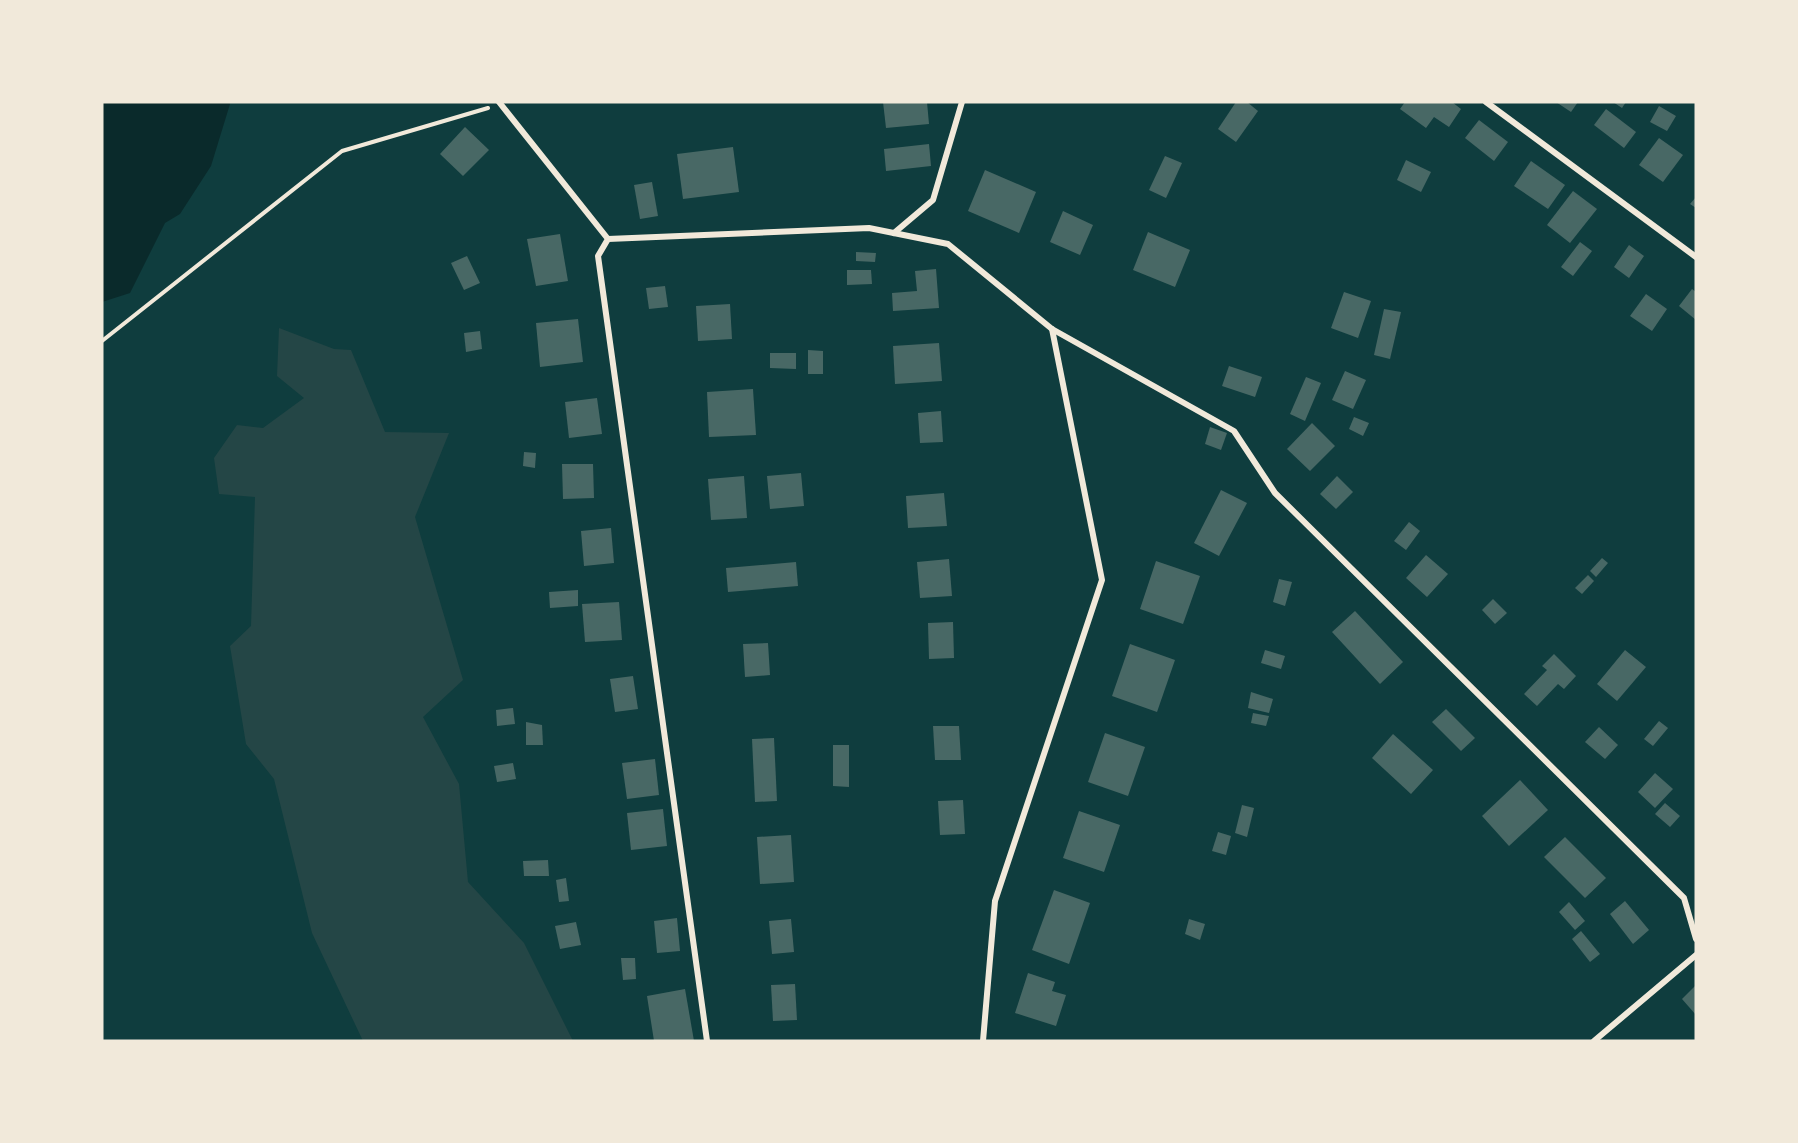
<svg xmlns="http://www.w3.org/2000/svg" width="1798" height="1143" font-family="Lato,sans-serif">
<style>
.green{fill:#244646}
.water{fill:#0a2a2b}
.building{fill:#486865}
.lines{fill:none;stroke-linecap:round;stroke-linejoin:round}
.path{stroke:#f1e9da;stroke-width:4}
.minor{stroke:#f1e9da;stroke-width:6}
</style>
<rect width="100%" height="100%" fill="#0f3d3e"/>
<path class="green" d="M 279,328 L 334,349 L 351,350 L 385,432 L 449,433 L 415,517 L 463,680 L 423,717 L 459,784 L 468,882 L 524,943 L 573,1041 L 363,1041 L 312,933 L 274,779 L 246,744 L 230,646 L 251,626 L 255,497 L 219,494 L 214,458 L 237,425 L 263,428 L 304,398 L 277,376 Z"/>
<path class="water" d="M 102,102 L 229,102 L 230,104 L 211,166 L 180,214 L 165,223 L 130,293 L 102,302 Z"/>
<g class="building">
<path d="M 883,102 L 927,102 L 929,124 L 886,128 Z"/>
<path d="M 1236,102 L 1247,102 L 1258,111 L 1236,142 L 1218,129 Z"/>
<path d="M 1405,102 L 1452,102 L 1461,109 L 1449,127 L 1434,117 L 1426,128 L 1400,109 Z"/>
<path d="M 1556,102 L 1578,102 L 1571,112 Z"/>
<path d="M 1613,102 L 1626,102 L 1622,108 Z"/>
<path d="M 1659,106 L 1676,116 L 1667,131 L 1650,122 Z"/>
<path d="M 1606,109 L 1636,132 L 1624,148 L 1594,125 Z"/>
<path d="M 1479,120 L 1508,142 L 1494,161 L 1465,138 Z"/>
<path d="M 465,127 L 489,150 L 463,176 L 440,154 Z"/>
<path d="M 1659,138 L 1683,155 L 1663,182 L 1639,165 Z"/>
<path d="M 929,144 L 931,166 L 886,171 L 884,149 Z"/>
<path d="M 733,147 L 739,192 L 683,199 L 677,154 Z"/>
<path d="M 1165,156 L 1182,163 L 1166,198 L 1149,190 Z"/>
<path d="M 1406,160 L 1431,172 L 1421,192 L 1397,180 Z"/>
<path d="M 1531,161 L 1565,185 L 1548,209 L 1514,186 Z"/>
<path d="M 985,170 L 1036,192 L 1019,233 L 968,211 Z"/>
<path d="M 652,182 L 658,216 L 640,219 L 634,185 Z"/>
<path d="M 1573,191 L 1597,209 L 1570,243 L 1547,225 Z"/>
<path d="M 1696,197 L 1696,208 L 1690,204 Z"/>
<path d="M 1063,211 L 1093,225 L 1080,255 L 1050,242 Z"/>
<path d="M 1148,232 L 1190,250 L 1175,287 L 1133,270 Z"/>
<path d="M 560,234 L 568,281 L 536,286 L 527,239 Z"/>
<path d="M 1580,242 L 1592,251 L 1573,276 L 1561,267 Z"/>
<path d="M 1629,245 L 1644,256 L 1629,278 L 1614,267 Z"/>
<path d="M 856,252 L 876,253 L 875,262 L 856,261 Z"/>
<path d="M 467,256 L 480,283 L 464,290 L 451,263 Z"/>
<path d="M 936,269 L 939,308 L 893,311 L 892,293 L 917,291 L 915,271 Z"/>
<path d="M 847,270 L 871,270 L 872,284 L 847,285 Z"/>
<path d="M 665,286 L 668,307 L 649,309 L 646,288 Z"/>
<path d="M 1692,289 L 1696,292 L 1696,320 L 1679,306 Z"/>
<path d="M 1344,292 L 1371,301 L 1358,338 L 1331,328 Z"/>
<path d="M 1646,294 L 1667,309 L 1652,331 L 1630,316 Z"/>
<path d="M 730,304 L 732,339 L 698,341 L 696,306 Z"/>
<path d="M 1384,309 L 1401,312 L 1390,359 L 1374,355 Z"/>
<path d="M 578,319 L 583,362 L 540,367 L 536,323 Z"/>
<path d="M 480,331 L 482,349 L 466,352 L 464,333 Z"/>
<path d="M 939,343 L 942,381 L 895,384 L 893,346 Z"/>
<path d="M 808,350 L 823,351 L 823,374 L 808,374 Z"/>
<path d="M 770,353 L 796,353 L 796,369 L 770,368 Z"/>
<path d="M 1229,366 L 1262,377 L 1255,397 L 1222,386 Z"/>
<path d="M 1345,371 L 1366,380 L 1353,409 L 1332,400 Z"/>
<path d="M 1306,377 L 1321,383 L 1305,421 L 1290,414 Z"/>
<path d="M 753,389 L 756,435 L 709,437 L 707,392 Z"/>
<path d="M 597,398 L 602,434 L 569,438 L 565,402 Z"/>
<path d="M 941,411 L 943,442 L 920,443 L 918,413 Z"/>
<path d="M 1354,417 L 1369,423 L 1363,436 L 1349,429 Z"/>
<path d="M 1312,423 L 1335,446 L 1310,471 L 1287,449 Z"/>
<path d="M 1210,427 L 1227,433 L 1221,450 L 1205,444 Z"/>
<path d="M 524,452 L 536,453 L 535,468 L 523,466 Z"/>
<path d="M 562,464 L 593,464 L 594,498 L 563,499 Z"/>
<path d="M 801,473 L 804,506 L 770,509 L 767,476 Z"/>
<path d="M 744,476 L 747,518 L 711,520 L 708,479 Z"/>
<path d="M 1337,476 L 1353,492 L 1336,509 L 1320,494 Z"/>
<path d="M 1221,490 L 1247,503 L 1219,556 L 1194,543 Z"/>
<path d="M 944,493 L 947,526 L 908,528 L 906,496 Z"/>
<path d="M 1409,522 L 1420,531 L 1406,550 L 1394,541 Z"/>
<path d="M 611,528 L 614,563 L 584,566 L 581,531 Z"/>
<path d="M 1426,555 L 1448,574 L 1427,597 L 1406,578 Z"/>
<path d="M 1602,558 L 1608,563 L 1596,577 L 1590,571 Z"/>
<path d="M 949,559 L 952,596 L 920,598 L 917,562 Z"/>
<path d="M 1156,561 L 1200,576 L 1183,624 L 1140,609 Z"/>
<path d="M 796,562 L 798,586 L 728,592 L 726,568 Z"/>
<path d="M 1588,575 L 1594,581 L 1582,594 L 1575,588 Z"/>
<path d="M 1279,579 L 1292,582 L 1285,606 L 1273,602 Z"/>
<path d="M 578,590 L 578,606 L 550,608 L 549,592 Z"/>
<path d="M 1493,599 L 1507,613 L 1495,624 L 1482,610 Z"/>
<path d="M 619,602 L 622,640 L 585,642 L 582,604 Z"/>
<path d="M 1355,611 L 1403,662 L 1380,684 L 1332,632 Z"/>
<path d="M 953,622 L 954,658 L 929,659 L 928,623 Z"/>
<path d="M 768,643 L 770,675 L 745,677 L 743,644 Z"/>
<path d="M 1130,644 L 1175,660 L 1157,712 L 1112,696 Z"/>
<path d="M 1265,650 L 1285,656 L 1281,669 L 1261,663 Z"/>
<path d="M 1625,650 L 1646,667 L 1617,701 L 1597,684 Z"/>
<path d="M 1554,654 L 1576,676 L 1564,689 L 1558,684 L 1537,706 L 1524,694 L 1547,670 L 1542,666 Z"/>
<path d="M 633,676 L 638,709 L 615,712 L 610,679 Z"/>
<path d="M 1251,692 L 1273,699 L 1269,713 L 1248,708 Z"/>
<path d="M 513,708 L 515,724 L 497,726 L 496,710 Z"/>
<path d="M 1446,709 L 1475,738 L 1461,751 L 1432,722 Z"/>
<path d="M 1253,713 L 1269,716 L 1266,726 L 1251,723 Z"/>
<path d="M 1659,721 L 1668,728 L 1653,746 L 1644,739 Z"/>
<path d="M 526,722 L 542,725 L 543,745 L 526,745 Z"/>
<path d="M 933,726 L 959,726 L 961,760 L 935,760 Z"/>
<path d="M 1599,727 L 1618,745 L 1605,759 L 1585,742 Z"/>
<path d="M 1105,733 L 1145,747 L 1128,796 L 1088,782 Z"/>
<path d="M 1393,734 L 1433,770 L 1411,794 L 1372,758 Z"/>
<path d="M 774,738 L 777,801 L 755,802 L 752,739 Z"/>
<path d="M 833,745 L 849,745 L 849,787 L 833,786 Z"/>
<path d="M 655,759 L 659,795 L 627,799 L 622,763 Z"/>
<path d="M 513,763 L 516,779 L 497,782 L 494,766 Z"/>
<path d="M 1655,773 L 1673,789 L 1655,808 L 1638,792 Z"/>
<path d="M 1520,780 L 1548,810 L 1509,846 L 1482,816 Z"/>
<path d="M 963,800 L 965,834 L 940,835 L 938,801 Z"/>
<path d="M 1665,803 L 1680,816 L 1670,827 L 1655,814 Z"/>
<path d="M 1242,805 L 1254,808 L 1247,837 L 1235,833 Z"/>
<path d="M 663,809 L 667,846 L 631,850 L 627,813 Z"/>
<path d="M 1079,811 L 1120,825 L 1104,872 L 1063,858 Z"/>
<path d="M 1218,832 L 1231,836 L 1226,855 L 1212,851 Z"/>
<path d="M 791,835 L 794,882 L 760,884 L 757,837 Z"/>
<path d="M 1565,837 L 1606,878 L 1585,898 L 1544,857 Z"/>
<path d="M 548,860 L 549,876 L 524,876 L 523,861 Z"/>
<path d="M 566,878 L 569,901 L 559,902 L 556,880 Z"/>
<path d="M 1054,890 L 1090,903 L 1069,964 L 1032,950 Z"/>
<path d="M 1625,901 L 1649,930 L 1633,944 L 1610,914 Z"/>
<path d="M 1569,902 L 1585,921 L 1575,930 L 1559,912 Z"/>
<path d="M 677,918 L 680,951 L 657,953 L 654,921 Z"/>
<path d="M 791,919 L 794,952 L 772,954 L 769,921 Z"/>
<path d="M 1189,919 L 1205,924 L 1200,940 L 1185,934 Z"/>
<path d="M 576,922 L 581,945 L 560,949 L 555,926 Z"/>
<path d="M 1581,931 L 1600,954 L 1590,962 L 1572,939 Z"/>
<path d="M 621,958 L 635,958 L 636,979 L 623,980 Z"/>
<path d="M 1028,973 L 1055,982 L 1052,991 L 1066,995 L 1056,1026 L 1015,1013 Z"/>
<path d="M 795,984 L 797,1020 L 773,1021 L 771,985 Z"/>
<path d="M 1696,985 L 1696,1015 L 1682,999 Z"/>
<path d="M 685,989 L 694,1041 L 654,1041 L 647,996 Z"/>
</g>
<g class="lines">
<path class="path" d="M 102,341 L 342,151 L 488,108"/>
<g class="minor">
<path d="M 499,102 L 608,239 L 598,256 L 707,1041"/>
<path d="M 1486,102 L 1696,257"/>
<path d="M 894,233 L 933,200 L 962,102"/>
<path d="M 608,239 L 869,228 L 948,244 L 1052,329 L 1234,431 L 1275,493 L 1684,898 L 1696,939"/>
<path d="M 983,1041 L 995,901 L 1102,580 L 1052,329"/>
<path d="M 1594,1041 L 1696,955"/>
</g>
</g>
<rect width="1798" height="1143" fill="none" stroke="#f1e9da" stroke-width="207"/>
</svg>
